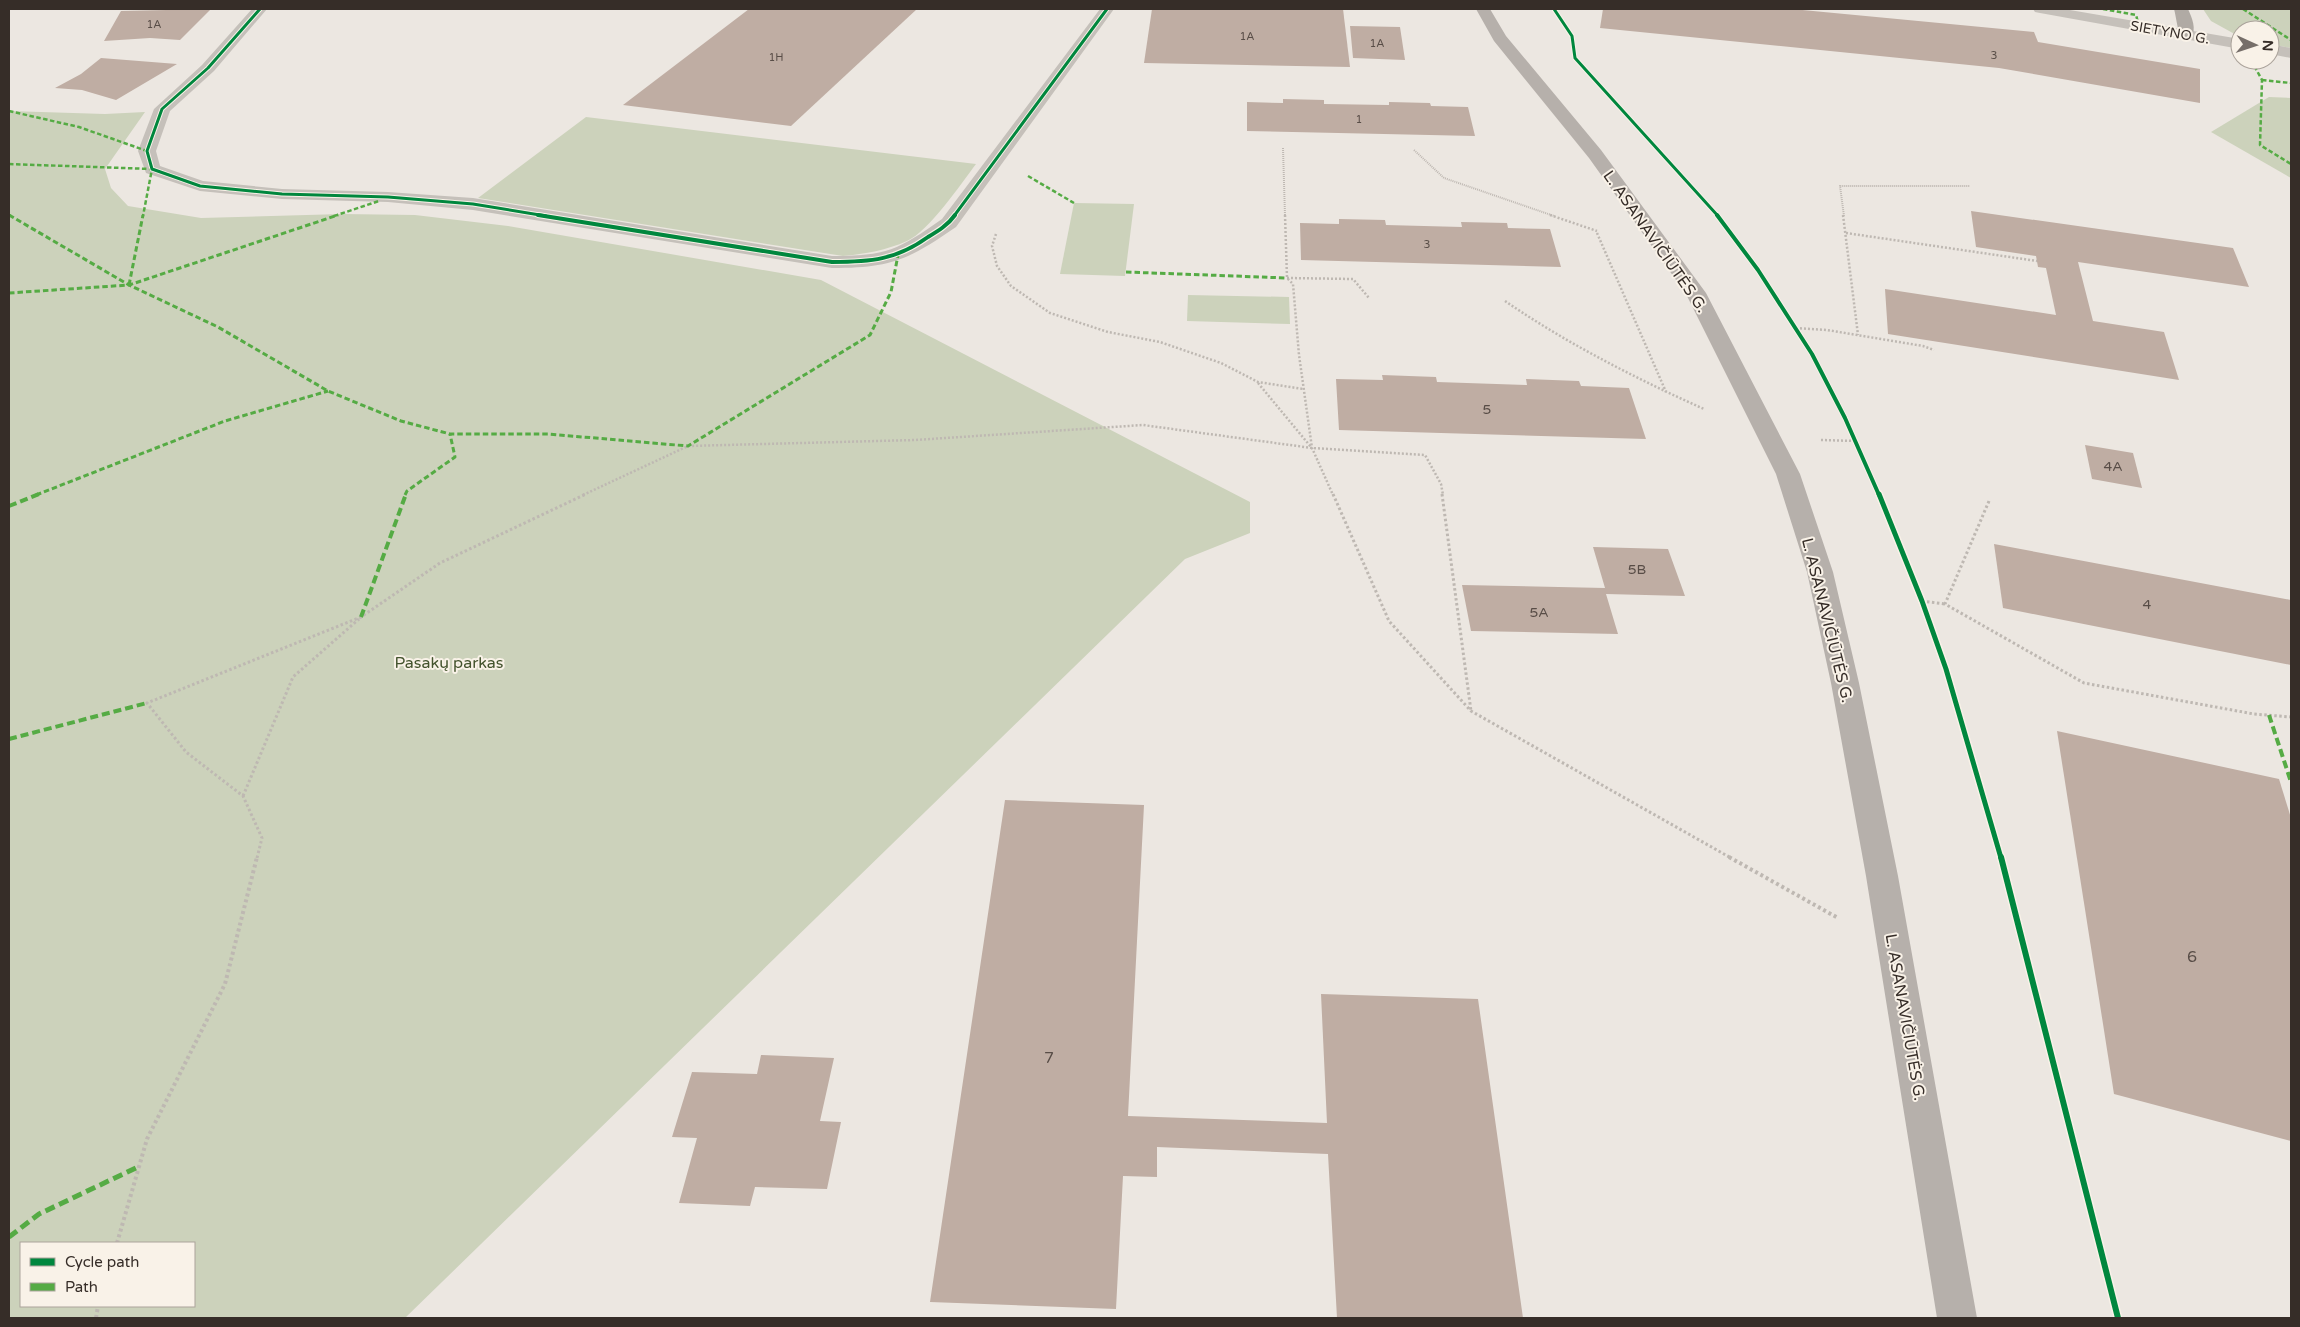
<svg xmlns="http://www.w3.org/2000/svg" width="2300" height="1327" font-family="'Varela Round',sans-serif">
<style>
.green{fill:#ccd2bb;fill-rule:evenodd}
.building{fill:#bfada3}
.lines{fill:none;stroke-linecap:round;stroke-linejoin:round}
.path-far3{stroke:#beb8b2;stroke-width:2;stroke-dasharray:1 1;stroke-linecap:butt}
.path-far2{stroke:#beb8b2;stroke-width:2.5;stroke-dasharray:2 2;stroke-linecap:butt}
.path-far1{stroke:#beb8b2;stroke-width:3;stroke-dasharray:2.5 2.5;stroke-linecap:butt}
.path{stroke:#beb8b2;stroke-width:4;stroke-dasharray:3 3;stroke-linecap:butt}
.minor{fill:#c5c0ba;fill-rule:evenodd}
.secondary{fill:#b6b0ab;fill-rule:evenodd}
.trunk{fill:#b0aaa4;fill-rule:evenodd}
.quiet-far3{stroke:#55ab44;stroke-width:2.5;stroke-dasharray:4.5 2.5;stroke-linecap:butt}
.quiet-far2{stroke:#55ab44;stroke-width:3;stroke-dasharray:5.5 3;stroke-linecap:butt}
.quiet-far1{stroke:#55ab44;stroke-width:4;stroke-dasharray:8 4;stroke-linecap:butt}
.quiet{stroke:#55ab44;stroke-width:5;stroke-dasharray:10 5;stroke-linecap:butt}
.cycleway-far3-casing{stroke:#f9f2e8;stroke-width:5}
.cycleway-far2-casing{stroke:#f9f2e8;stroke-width:6}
.cycleway-far1-casing{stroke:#f9f2e8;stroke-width:8}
.cycleway-casing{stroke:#f9f2e8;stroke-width:9}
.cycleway-far3{stroke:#00873e;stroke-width:3}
.cycleway-far2{stroke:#00873e;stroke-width:4}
.cycleway-far1{stroke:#00873e;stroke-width:5}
.cycleway{stroke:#00873e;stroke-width:6}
.labels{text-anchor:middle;stroke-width:4;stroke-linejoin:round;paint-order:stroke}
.far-number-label{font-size:11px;fill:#584d47}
.far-street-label{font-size:14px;fill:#362d28;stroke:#f9f2e8}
.number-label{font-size:14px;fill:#584d47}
.street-label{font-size:16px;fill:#362d28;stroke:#f9f2e8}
.park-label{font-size:16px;fill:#43532d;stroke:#f9f2e8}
.near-number-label{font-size:16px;fill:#584d47}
</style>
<rect width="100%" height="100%" fill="#ece7e1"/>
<g class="green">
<path d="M 2203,9 L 2291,9 L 2291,48 L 2270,44 L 2270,30 L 2240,30 L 2240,37 L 2211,21 Z"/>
<path d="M 2269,97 L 2291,98 L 2291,178 L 2211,132 Z"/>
<path d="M 9,111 L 105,114 L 145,112 L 105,169 L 111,188 L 128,206 L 201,218 L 342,214 L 415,215 L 508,226 L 821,280 L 1250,502 L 1250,533 L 1185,559 L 405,1318 L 9,1318 ZM 21,1243 L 194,1243 L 194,1306 L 21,1306 Z"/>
<path d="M 586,117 L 976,164 C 961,184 928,232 907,241 C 887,250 865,254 843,256 L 478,198 Z"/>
<path d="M 1074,203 L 1134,204 L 1125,276 L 1060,274 Z"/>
<path d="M 1188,295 L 1289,297 L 1290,324 L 1187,321 Z"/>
</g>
<g class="building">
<path d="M 211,9 L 180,40 L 150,38 L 104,41 L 121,11 Z"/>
<path d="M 749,9 L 917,9 L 791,126 L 623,105 Z"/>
<path d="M 1152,9 L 1343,9 L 1350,67 L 1144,63 Z"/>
<path d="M 1603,9 L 1792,9 L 2034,32 L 2038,42 L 2200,69 L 2200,103 L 1999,68 L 1600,28 Z"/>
<path d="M 1350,26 L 1400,27 L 1405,60 L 1353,58 Z"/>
<path d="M 101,58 L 177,64 L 116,100 L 82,90 L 55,88 L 81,74 Z"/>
<path d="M 1283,99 L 1324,100 L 1324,104 L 1389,105 L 1389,102 L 1430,103 L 1431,106 L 1468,107 L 1475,136 L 1247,131 L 1247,102 L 1283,103 Z"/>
<path d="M 1971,211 L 2233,248 L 2249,287 L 2078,262 L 2093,321 L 2164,332 L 2179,380 L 1888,334 L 1885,289 L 2056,315 L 2046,268 L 2038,267 L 2036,256 L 1976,247 Z"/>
<path d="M 1339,219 L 1385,220 L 1386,225 L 1462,227 L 1461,222 L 1507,223 L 1508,228 L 1550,229 L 1561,267 L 1301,260 L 1300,223 L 1339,224 Z"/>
<path d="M 1382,375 L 1436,377 L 1437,382 L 1527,385 L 1526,379 L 1579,381 L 1581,386 L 1629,388 L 1646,439 L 1339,430 L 1336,379 L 1383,380 Z"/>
<path d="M 2085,445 L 2133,453 L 2142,488 L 2092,479 Z"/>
<path d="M 1994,544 L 2291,600 L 2291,665 L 2003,608 Z"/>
<path d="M 1593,547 L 1668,549 L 1685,596 L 1606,594 L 1618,634 L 1471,631 L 1462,585 L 1605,588 Z"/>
<path d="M 2057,731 L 2279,779 L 2291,818 L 2291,1141 L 2114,1094 Z"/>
<path d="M 1005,800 L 1144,805 L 1128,1116 L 1327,1123 L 1321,994 L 1478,999 L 1523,1318 L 1337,1318 L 1328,1154 L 1157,1147 L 1157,1177 L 1123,1176 L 1116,1309 L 930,1302 Z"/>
<path d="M 761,1055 L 834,1058 L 820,1121 L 841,1122 L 827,1189 L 755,1187 L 750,1206 L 679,1203 L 697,1138 L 672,1137 L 692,1072 L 757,1074 Z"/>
</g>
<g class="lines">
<g class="path-far3">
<path d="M 1283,148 L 1285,216"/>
<path d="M 1414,150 L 1444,178 L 1554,216"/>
<path d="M 1844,216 L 1840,186 L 1970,186"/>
</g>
<g class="path-far2">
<path d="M 1285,215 L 1287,278 L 1293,284 L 1299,355 L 1312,448 L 1333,495"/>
<path d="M 1550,215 L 1597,231"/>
<path d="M 1843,215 L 1858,335"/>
<path d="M 1597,233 L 1666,392"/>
<path d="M 1846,233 L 2037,261"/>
<path d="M 996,234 L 992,246 L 997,266 L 1011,286 L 1050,313 L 1108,332 L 1160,342 L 1221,363 L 1258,382 L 1303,389"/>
<path d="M 1287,278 L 1353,279 L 1369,298"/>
<path d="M 1505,301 C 1568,344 1635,378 1704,409"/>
<path d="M 1796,328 L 1827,330 L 1923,346 L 1934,350"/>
<path d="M 1258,383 L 1311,447"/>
<path d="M 1821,440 L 1856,441"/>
<path d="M 583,495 L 688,446 L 915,440 L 1143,425 L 1312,448 L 1425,455 L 1441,484 L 1443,495"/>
</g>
<g class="path-far1">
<path d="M 1333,494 L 1389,621 L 1471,711 L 1731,858"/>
<path d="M 1442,494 L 1471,711"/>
<path d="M 1989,501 L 1945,604 L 2084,683 L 2254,714 L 2291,717"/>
<path d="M 1922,601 L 1945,604"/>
<path d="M 243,796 L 293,677 L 359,619"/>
<path d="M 257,858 L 262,838 L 243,796 L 186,752 L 147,703 L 361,617 L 440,563 L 586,494"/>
</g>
<g class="path">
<path d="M 1729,857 L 1838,918"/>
<path d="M 117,1243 L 147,1139 L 225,984 L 257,857"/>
<path d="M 96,1318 L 98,1306"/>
</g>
<g class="minor">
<path d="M 252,9 L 267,9 L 214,71 L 170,111 L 156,151 L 160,166 L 203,181 L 282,189 L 388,192 L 473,198 L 832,256 C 887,256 898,250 942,219 L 1100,9 L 1114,9 L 956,227 C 908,260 891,268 832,268 L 473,210 L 388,202 L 282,199 L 200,191 L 146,173 L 138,151 L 154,109 L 202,65 Z"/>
<path d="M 2033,9 L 2064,9 L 2240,39 L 2240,49 L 2040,13 L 2035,12 Z"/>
<path d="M 2270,44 L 2291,48 L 2291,58 L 2270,54 Z"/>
</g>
<path class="secondary" d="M 1476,9 L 1490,9 L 1506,36 L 1601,150 L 1706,293 L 1800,474 L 1833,572 L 1859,683 L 1898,876 L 1977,1318 L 1937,1318 L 1866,876 L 1831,683 L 1807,572 L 1776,474 L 1686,294 L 1589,158 L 1494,41 Z"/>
<path class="trunk" d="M 2174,9 L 2188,9 C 2192,18 2197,29 2191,38 L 2181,38 C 2178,33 2176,16 2174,9 Z"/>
<g class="quiet-far3">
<path d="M 2103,9 L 2136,15 L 2139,26"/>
<path d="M 2243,9 L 2291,40"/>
<path d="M 2251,60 L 2262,80 L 2260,145 L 2291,164"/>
<path d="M 2262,80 L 2291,83"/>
<path d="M 9,111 L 79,127 L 147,151"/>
<path d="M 9,164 L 152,169 L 143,216"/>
<path d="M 1028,176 L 1074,203"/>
<path d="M 9,215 L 11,216"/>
<path d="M 334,216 L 379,201"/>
</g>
<g class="quiet-far2">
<path d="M 9,215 L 129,285 L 218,327 L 328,391 L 401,421 L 450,434 L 548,434 L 688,446 L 870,335 L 891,292 L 898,255"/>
<path d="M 1126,272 L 1287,278"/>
<path d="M 129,285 L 143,215"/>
<path d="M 9,293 L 129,285 L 338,215"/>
<path d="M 36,495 L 225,421 L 328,391"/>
<path d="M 405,495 L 407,491 L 455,457 L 450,434"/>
</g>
<g class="quiet-far1">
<path d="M 9,506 L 39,494"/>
<path d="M 361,617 L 406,494"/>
<path d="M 2269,715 L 2291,782"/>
<path d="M 9,739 L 147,703"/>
</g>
<path class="quiet" d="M 9,1237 L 39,1214 L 140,1166"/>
<g class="cycleway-far3-casing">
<g id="cycleway-far3">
<path d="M 260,9 L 208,68 L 162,109 L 147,151 L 152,169 L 200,186 L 282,194 L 388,197 L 473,204 L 546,216"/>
<path d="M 1554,9 L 1572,36 L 1575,58 L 1718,216"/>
<path d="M 954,216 L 1107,9"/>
</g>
</g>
<g class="cycleway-far2-casing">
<g id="cycleway-far2">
<path d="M 538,215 L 832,262 C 870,262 896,260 928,237 C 938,231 948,225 955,215"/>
<path d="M 1717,215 L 1758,270 L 1812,354 L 1845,418 L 1879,495"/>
</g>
</g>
<g class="cycleway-far1-casing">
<path id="cycleway-far1" d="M 1879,494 L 1922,601 L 1946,669 L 2001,858"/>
</g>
<g class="cycleway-casing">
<path id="cycleway" d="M 2001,857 L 2118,1318"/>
</g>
<use href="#cycleway-far3" class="cycleway-far3"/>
<use href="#cycleway-far2" class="cycleway-far2"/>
<use href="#cycleway-far1" class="cycleway-far1"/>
<use href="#cycleway" class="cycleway"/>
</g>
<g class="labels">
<g class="far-number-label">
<text x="154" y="28">1A</text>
<text x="1247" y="40">1A</text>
<text x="1377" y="47">1A</text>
<text x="1994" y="59">3</text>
<text x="776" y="61">1H</text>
<text x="1359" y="123">1</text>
<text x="1427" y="248">3</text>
</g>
<g class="far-street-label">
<text transform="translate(2170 32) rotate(10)" y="5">SIETYNO G.</text>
</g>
<g class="number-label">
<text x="1487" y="414">5</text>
<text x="2113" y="471">4A</text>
<text x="1637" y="574">5B</text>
<text x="2147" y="609">4</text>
<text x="1539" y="617">5A</text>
</g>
<g class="street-label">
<text transform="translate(1656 241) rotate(55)" y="6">L. ASANAVIČIŪTĖS G.</text>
<text transform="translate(1828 620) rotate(76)" y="6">L. ASANAVIČIŪTĖS G.</text>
<text transform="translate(1906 1017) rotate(80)" y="6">L. ASANAVIČIŪTĖS G.</text>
</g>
<g class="park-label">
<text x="449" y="668">Pasakų parkas</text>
</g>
<g class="near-number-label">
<text x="2192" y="962">6</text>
<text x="1049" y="1063">7</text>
</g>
</g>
<rect width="2300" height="1327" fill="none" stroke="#362d28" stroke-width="20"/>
<rect x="20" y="1242" width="175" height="65" fill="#f9f2e8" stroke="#aba39b"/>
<rect x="30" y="1258" width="25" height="8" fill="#00873e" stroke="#aba39b"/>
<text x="65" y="1267" font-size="15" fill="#362d28">Cycle path</text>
<rect x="30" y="1283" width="25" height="8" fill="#55ab44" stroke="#aba39b"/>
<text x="65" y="1292" font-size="15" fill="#362d28">Path</text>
<g transform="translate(2255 45) rotate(93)"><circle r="24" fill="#f9f2e8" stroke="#aba39b"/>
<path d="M0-4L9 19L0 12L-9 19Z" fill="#766e69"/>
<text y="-8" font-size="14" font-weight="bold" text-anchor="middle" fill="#362d28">N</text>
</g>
</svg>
